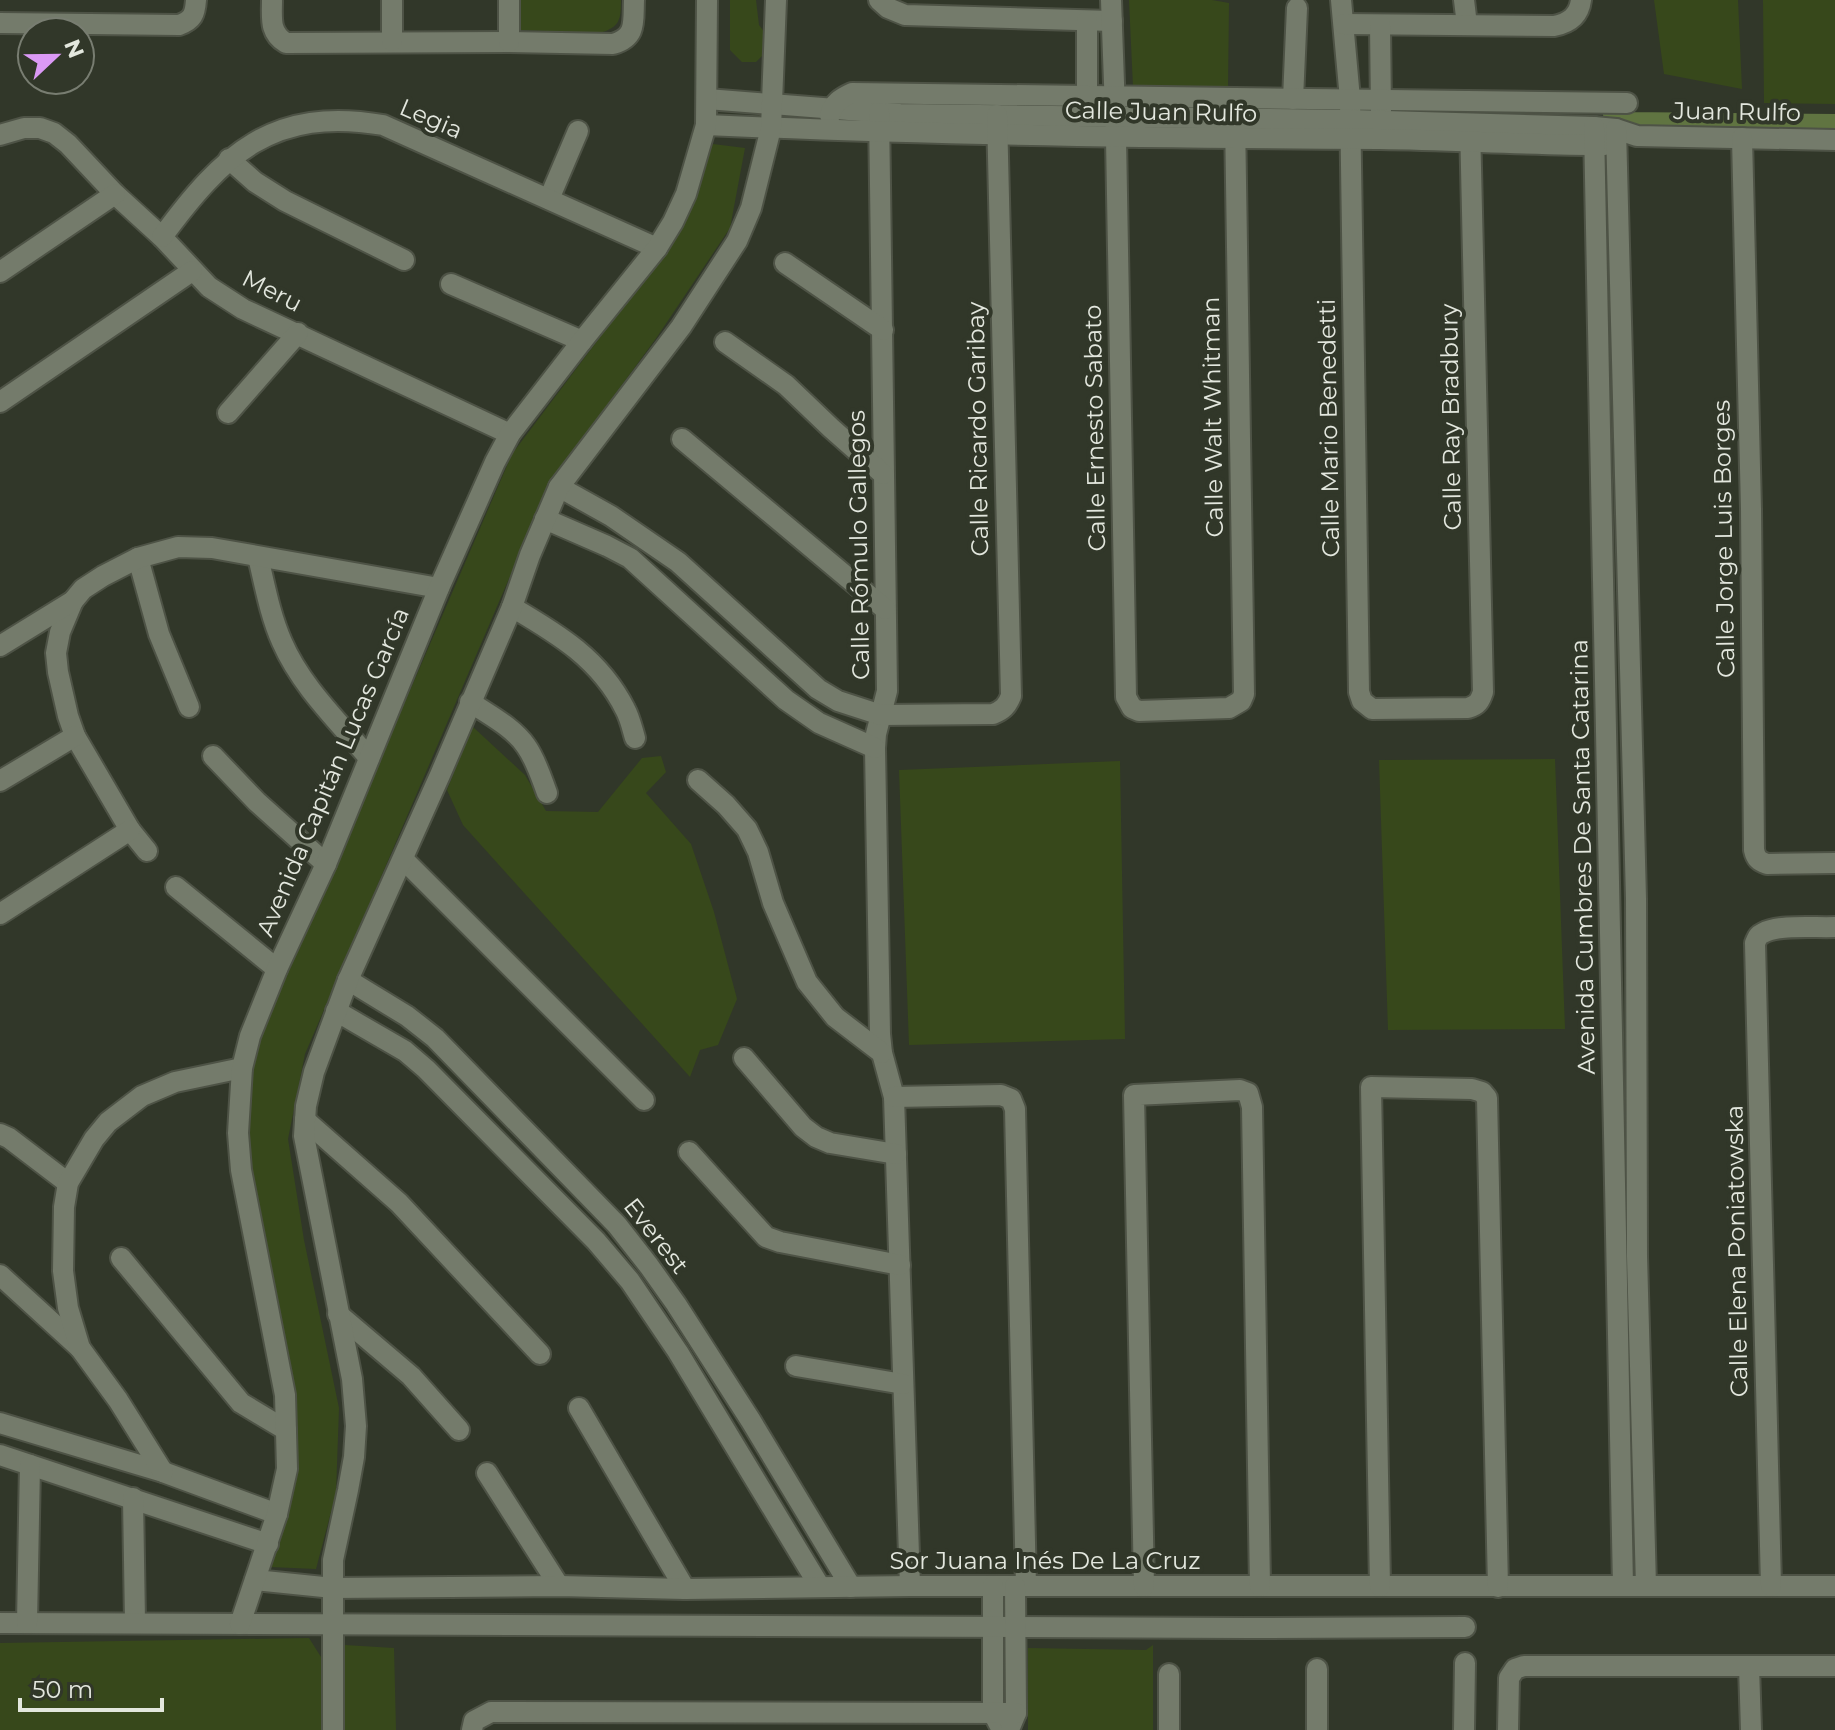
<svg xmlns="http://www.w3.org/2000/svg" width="1835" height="1730" font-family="Montserrat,sans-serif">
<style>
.green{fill:#37481b}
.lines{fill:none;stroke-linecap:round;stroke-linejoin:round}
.canal{stroke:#607441;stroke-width:20}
.minor-casing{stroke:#4e5346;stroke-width:24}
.minor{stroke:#747b6b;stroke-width:20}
.labels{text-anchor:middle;stroke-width:8;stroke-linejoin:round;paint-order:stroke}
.street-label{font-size:24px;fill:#e3e7de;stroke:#313729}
</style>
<rect width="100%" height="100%" fill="#313729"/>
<g class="green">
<path d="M 520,0 L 621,0 C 621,19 620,27 600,33 L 520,30 Z"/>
<path d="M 730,0 L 756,0 L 759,25 L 766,34 L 765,53 L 756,62 L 742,62 L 730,50 Z"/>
<path d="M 1129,0 L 1212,0 L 1229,3 L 1228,87 L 1133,87 Z"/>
<path d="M 1654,0 L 1738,0 L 1742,89 L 1664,74 Z"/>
<path d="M 1763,0 L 1835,0 L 1835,104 L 1764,103 Z"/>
<path d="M 713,144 L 745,148 L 730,228 L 657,337 L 550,483 L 305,1054 L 288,1139 L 304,1240 L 339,1408 L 336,1493 L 316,1569 L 270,1567 L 292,1477 L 256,1218 L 246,1124 L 257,1045 L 512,454 L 619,312 L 687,216 Z"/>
<path d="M 472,726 L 525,775 L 546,811 L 598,812 L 642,758 L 661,756 L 666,772 L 646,793 L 691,844 L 714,912 L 737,999 L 718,1045 L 700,1050 L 690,1077 L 463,825 L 447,790 Z"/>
<path d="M 1555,759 L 1565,1029 L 1388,1030 L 1379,760 Z"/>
<path d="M 1120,761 L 1125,1039 L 909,1045 L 899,770 Z"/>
<path d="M 309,1638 L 321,1657 L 321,1730 L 0,1730 L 0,1643 Z"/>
<path d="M 345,1645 L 394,1648 L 396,1730 L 345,1730 Z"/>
<path d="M 1153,1645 L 1153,1730 L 1028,1730 L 1028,1648 L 1146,1650 Z"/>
</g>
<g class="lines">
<path class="canal" d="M 1613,114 L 1627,122 L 1835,124"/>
<g class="minor-casing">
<g id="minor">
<path d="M 272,0 C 272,18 269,33 286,43 L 509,42 L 613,44 C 637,37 633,22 634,0"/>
<path d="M 879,0 L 888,8 L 905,15 L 1112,21"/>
<path d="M 1111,0 L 1116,138 L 1126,697 L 1132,708 L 1139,711 L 1229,708 L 1241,701 L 1244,694 L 1235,118"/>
<path d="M 1341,0 L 1350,99 L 1359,692 L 1362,701 L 1372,709 L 1468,708 C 1478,705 1480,701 1483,692 L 1470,124"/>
<path d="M 1464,0 L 1467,25"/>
<path d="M 0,23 L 179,25 C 193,20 195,14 196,0"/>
<path d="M 1344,24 L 1554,26 C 1569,23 1579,16 1581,0"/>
<path d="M 1380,25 L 1381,111"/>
<path d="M 392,41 L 392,0"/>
<path d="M 509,42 L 509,0"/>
<path d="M 707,99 L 900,114 L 1350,120 L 1594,127 L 1616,129 L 1637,136 L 1835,140"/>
<path d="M 1293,99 L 1297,8"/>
<path d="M 1087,109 L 1087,21"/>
<path d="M 879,112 L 887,691 L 876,734 L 875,748 L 880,1034 L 882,1053 L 894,1097 L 910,1586"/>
<path d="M 830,115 C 833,103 841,98 852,93 L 1627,103"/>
<path d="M 706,125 C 931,135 1155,138 1380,139 C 1455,140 1530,145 1605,145"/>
<path d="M 1594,127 L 1623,1586"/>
<path d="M 1616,129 L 1636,899 L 1637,1256 L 1646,1586"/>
<path d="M 0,135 L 24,128 L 40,128 L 54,133 L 68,144 L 115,194 L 162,237 L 209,287 L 243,309 L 510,434"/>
<path d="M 1742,138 L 1751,509 L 1754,850 C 1756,859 1759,861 1767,864 L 1835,863"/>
<path d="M 229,159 L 255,182 L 285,201 L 404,260"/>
<path d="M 549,199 L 578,131"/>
<path d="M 162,237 C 223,154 273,106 383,125 L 657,248"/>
<path d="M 785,263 L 883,330"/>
<path d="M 0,272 L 115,194"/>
<path d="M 451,284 L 582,341"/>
<path d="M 725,342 L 786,385 L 831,428 L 883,474"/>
<path d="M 0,402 L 192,271"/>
<path d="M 228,413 L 298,333"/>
<path d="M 682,439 L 885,609"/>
<path d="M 559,487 L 611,516 L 678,562 L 818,689 L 838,701 L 881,715 L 993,714 C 1003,710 1007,706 1011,696 L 997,115"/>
<path d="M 545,519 L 607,546 L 630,558 L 786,700 L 819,723 L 875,748"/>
<path d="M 258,557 C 265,586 270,615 282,642 C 301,686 338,721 369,758"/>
<path d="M 138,558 L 159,634 L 189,707"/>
<path d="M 73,601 L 60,632 L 56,653 L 58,672 L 68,716 L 75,736 L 130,830 L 147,851"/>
<path d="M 512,607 C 558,634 600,659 625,709 C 630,718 632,728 635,738"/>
<path d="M 0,646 L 73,601 L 83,589 L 103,576 L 138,558 L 178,547 L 212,548 L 439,588"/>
<path d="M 470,702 C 489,715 513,727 526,746 C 536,760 541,777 547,793"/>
<path d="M 213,756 L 257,802 L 326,864"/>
<path d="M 698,780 L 726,805 L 747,829 L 758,852 L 773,903 L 807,982 L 835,1017 L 882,1053"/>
<path d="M 0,781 L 75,736"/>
<path d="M 403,859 L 644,1100"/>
<path d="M 176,887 L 277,969"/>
<path d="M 0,914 L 130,830"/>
<path d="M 348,980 L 407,1016 L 435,1038 L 617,1225 L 649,1266 L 676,1304 L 751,1421 L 851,1587"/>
<path d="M 336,1011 L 405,1051 L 426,1069 L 596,1241 L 630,1281 L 678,1352 L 820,1587"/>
<path d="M 744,1058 L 803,1127 L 816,1137 L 830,1143 L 896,1154"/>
<path d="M 894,1097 L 1001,1095 L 1011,1099 L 1015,1109 L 1026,1586"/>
<path d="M 305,1120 L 399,1203 L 540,1354"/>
<path d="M 0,1134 L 9,1138 L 68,1183"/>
<path d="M 689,1152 L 766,1237 L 780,1242 L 900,1265"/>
<path d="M 121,1258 L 241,1403 L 286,1430"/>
<path d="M 0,1275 L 80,1348"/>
<path d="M 338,1314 L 411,1376 L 459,1430"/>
<path d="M 796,1366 L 903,1384"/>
<path d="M 579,1408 L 685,1589"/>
<path d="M 0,1423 L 163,1472 L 277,1514"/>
<path d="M 0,1455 L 268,1544"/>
<path d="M 163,1472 L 118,1400 L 80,1348 L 68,1308 L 63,1271 L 64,1207 L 68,1183 L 94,1139 L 108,1122 L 142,1096 L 175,1082 L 242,1068"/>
<path d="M 487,1473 L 559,1586"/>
<path d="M 133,1498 L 135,1622"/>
<path d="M 255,1580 L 333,1588 L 559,1586 L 685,1589 L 910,1586 L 1835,1586"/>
<path d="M 993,1586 L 993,1713 L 1002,1730"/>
<path d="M 1144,1586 L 1134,1095 L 1240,1090 L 1248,1093 L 1252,1107 L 1260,1586"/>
<path d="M 1380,1586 L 1371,1087 L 1472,1089 L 1482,1092 L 1487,1098 L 1498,1587"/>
<path d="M 1771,1586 L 1755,943 C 1758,937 1757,936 1763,933 C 1779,924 1816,928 1835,927"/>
<path d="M 0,1623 L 1245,1628 L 1465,1627"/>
<path d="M 27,1623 L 30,1465"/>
<path d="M 240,1624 L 277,1514 L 287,1469 L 285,1395 L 241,1170 L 238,1133 L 242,1068 L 250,1036 L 277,969 L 326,864 L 439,588 L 495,462 L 510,434 L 582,341 L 657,248 L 673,222 L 686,194 L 706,125 L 707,0"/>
<path d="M 1749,1666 L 1751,1730"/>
<path d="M 1169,1674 L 1169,1730"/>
<path d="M 1011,1725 L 1016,1713 L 1015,1586"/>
<path d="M 333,1730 L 333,1560 L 348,1490 L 354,1457 L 356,1426 L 352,1379 L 304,1136 L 306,1106 L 314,1072 L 348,980 L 440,775 L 512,607 L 530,555 L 559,487 L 681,327 L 737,241 L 751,208 L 771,128 L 776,0"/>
<path d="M 472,1730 L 474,1721 L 491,1712 L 1016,1713"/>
<path d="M 1317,1730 L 1317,1669"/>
<path d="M 1464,1730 L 1465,1663"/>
<path d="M 1508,1730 L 1509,1678 L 1515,1669 L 1524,1666 L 1835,1666"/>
</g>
</g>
<use href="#minor" class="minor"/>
</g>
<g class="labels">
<g class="street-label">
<text transform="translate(1161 112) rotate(1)" y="8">Calle Juan Rulfo</text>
<text transform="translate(1737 112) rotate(1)" y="8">Juan Rulfo</text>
<text transform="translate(431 119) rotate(23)" y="8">Legia</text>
<text transform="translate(272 291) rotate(27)" y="8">Meru</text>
<text transform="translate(1213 417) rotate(-91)" y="8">Calle Walt Whitman</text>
<text transform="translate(1451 417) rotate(-91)" y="8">Calle Ray Bradbury</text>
<text transform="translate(1095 428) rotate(-91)" y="8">Calle Ernesto Sabato</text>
<text transform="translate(1329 428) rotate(-91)" y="8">Calle Mario Benedetti</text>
<text transform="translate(978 429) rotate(-91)" y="8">Calle Ricardo Garibay</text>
<text transform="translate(1724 539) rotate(-91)" y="8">Calle Jorge Luis Borges</text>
<text transform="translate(859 545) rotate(-91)" y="8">Calle Rómulo Gallegos</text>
<text transform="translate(333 772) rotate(-67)" y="8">Avenida Capitán Lucas García</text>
<text transform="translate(1583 857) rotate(-91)" y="8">Avenida Cumbres De Santa Catarina</text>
<text transform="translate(656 1236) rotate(52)" y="8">Everest</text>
<text transform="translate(1737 1251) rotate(-91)" y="8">Calle Elena Poniatowska</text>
<text x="1045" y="1569">Sor Juana Inés De La Cruz</text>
</g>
</g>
<g transform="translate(56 56) rotate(68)"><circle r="38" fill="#313729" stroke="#787d71" stroke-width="2"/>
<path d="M0-6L14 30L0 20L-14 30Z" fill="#db99f5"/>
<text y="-12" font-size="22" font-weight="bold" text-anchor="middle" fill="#e3e7de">N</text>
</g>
<path d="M20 1698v12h142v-12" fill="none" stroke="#e3e7de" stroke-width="4"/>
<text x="32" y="1698" font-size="24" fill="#e3e7de" stroke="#313729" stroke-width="6" paint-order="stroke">50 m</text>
</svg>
